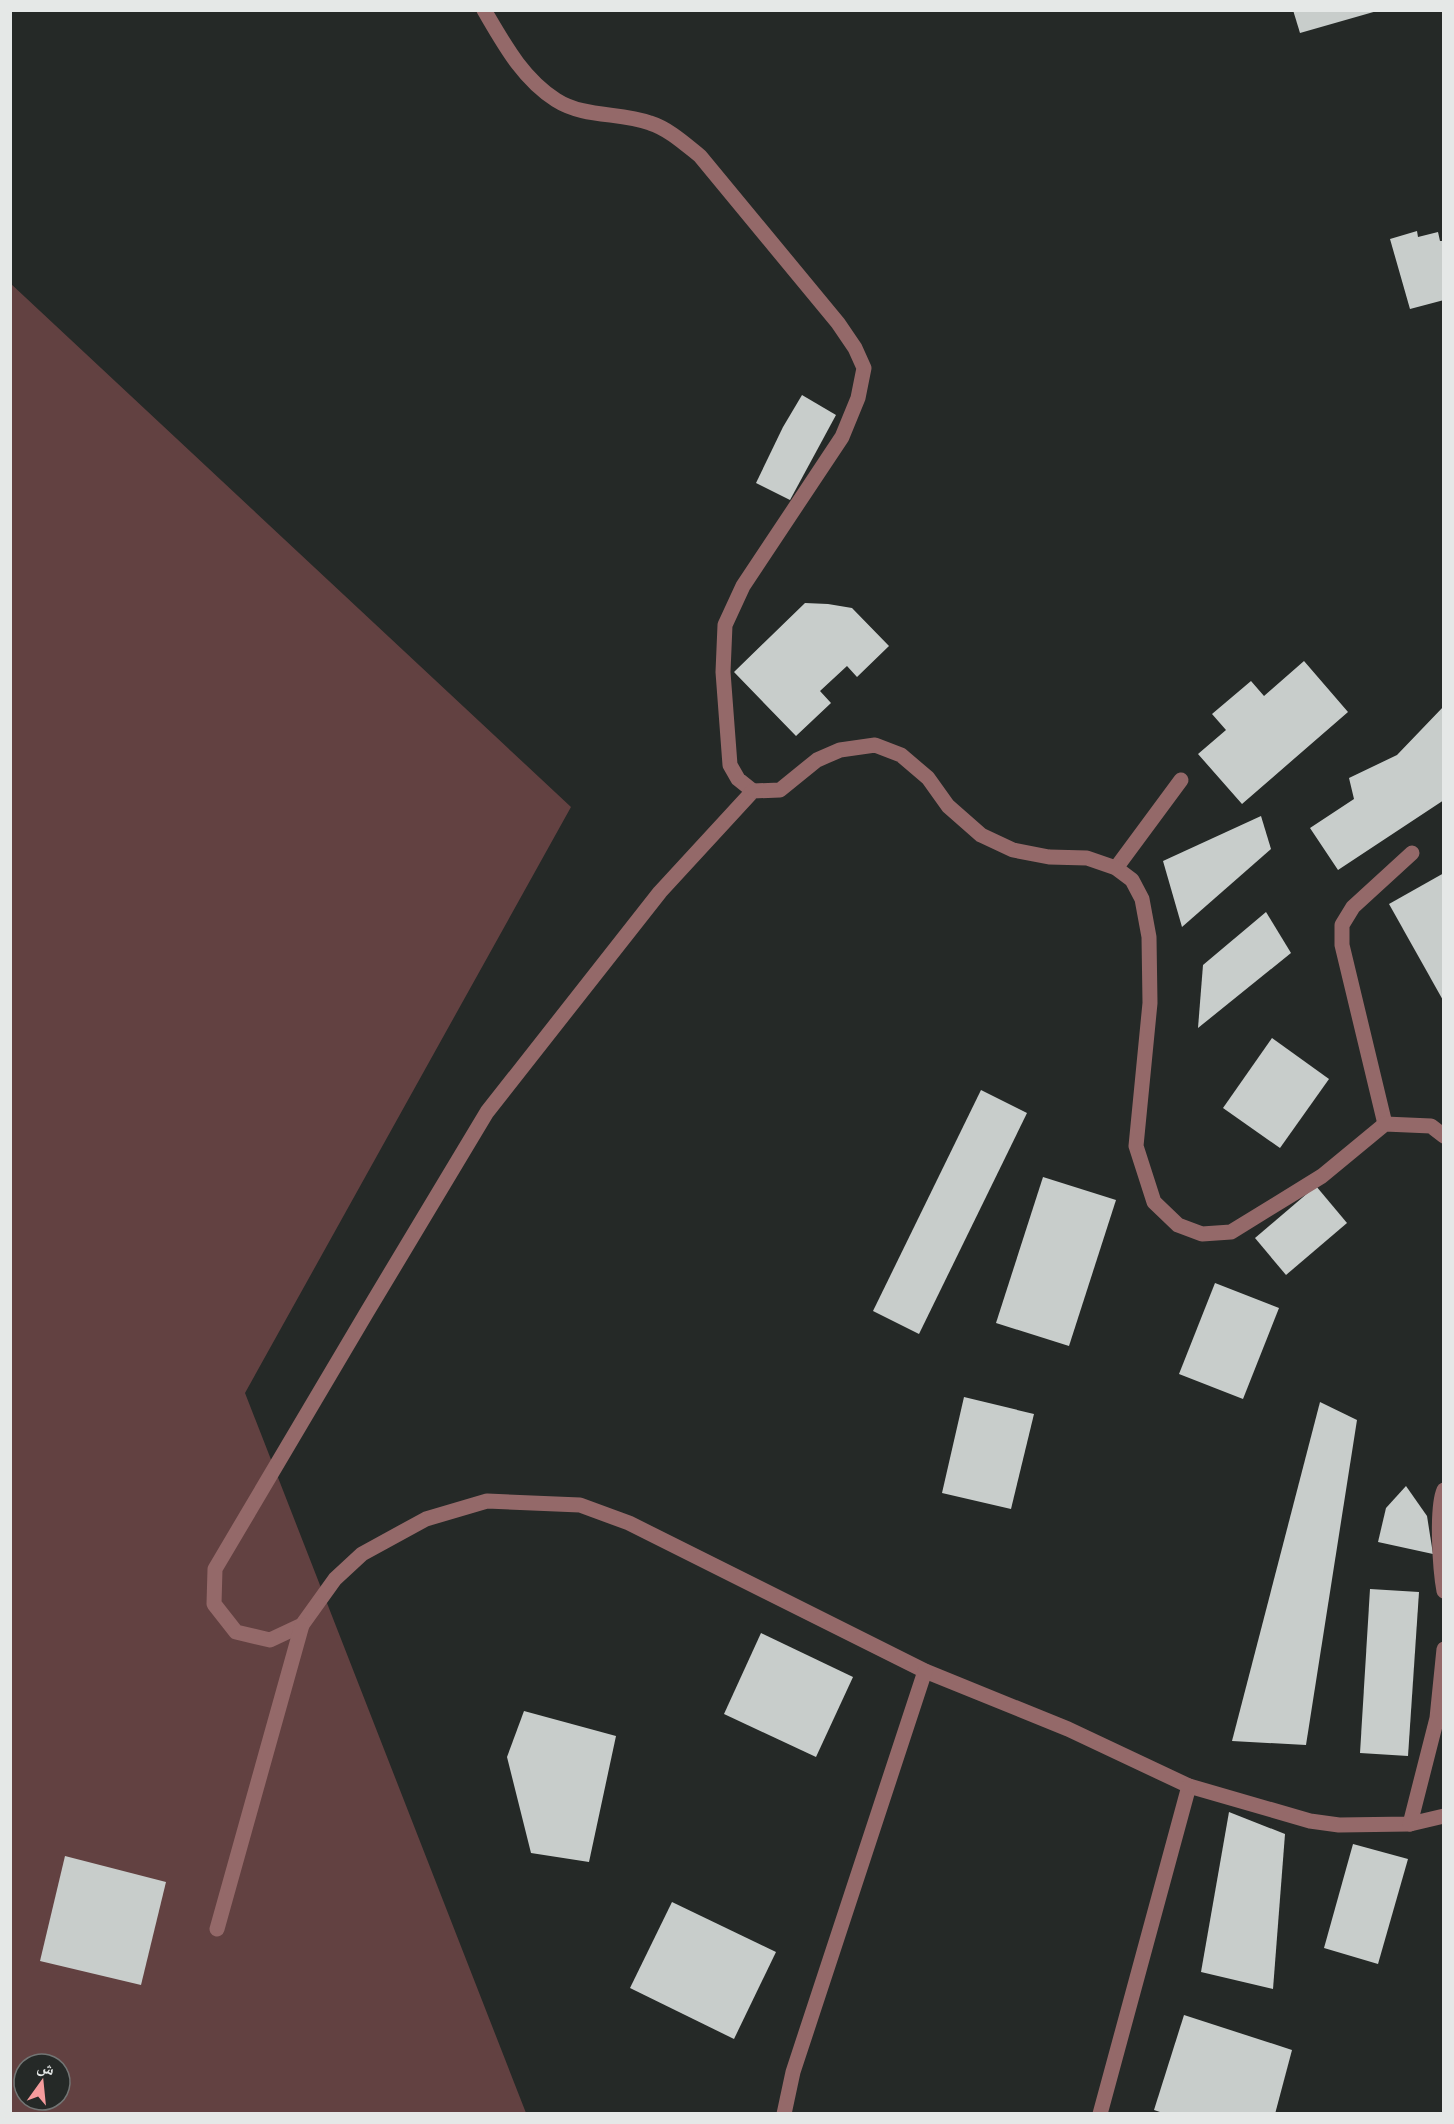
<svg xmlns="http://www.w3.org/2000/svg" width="1454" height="2124" font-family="'Source Serif 4','Noto Naskh Arabic',serif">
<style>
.green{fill:#624141;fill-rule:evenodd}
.building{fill:#c8cdcb}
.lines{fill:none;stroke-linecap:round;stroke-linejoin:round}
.minor{stroke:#946969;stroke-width:15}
</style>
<rect width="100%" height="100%" fill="#252927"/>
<path class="green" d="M 10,283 L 571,807 L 245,1393 L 526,2113 L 11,2113 ZM 24,2064 L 60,2064 L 60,2100 L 24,2100 Z"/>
<g class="building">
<path d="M 1293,10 L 1377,10 L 1377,11 L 1300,33 Z"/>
<path d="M 1417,231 L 1418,237 L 1438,232 L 1440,241 L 1444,241 L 1444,300 L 1410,309 L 1390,239 Z"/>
<path d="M 802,395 L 836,415 L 790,500 L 756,483 L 783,427 Z"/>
<path d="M 805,603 L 828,604 L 852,608 L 889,646 L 857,677 L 847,666 L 820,691 L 831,703 L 796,736 L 734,672 Z"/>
<path d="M 1304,661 L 1348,712 L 1242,804 L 1198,754 L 1226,730 L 1212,714 L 1251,681 L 1264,696 Z"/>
<path d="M 1444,706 L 1444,800 L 1338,870 L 1310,828 L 1354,799 L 1349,778 L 1397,755 Z"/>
<path d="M 1261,816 L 1271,849 L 1182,927 L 1163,861 Z"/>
<path d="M 1444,873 L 1444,1002 L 1389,904 Z"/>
<path d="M 1266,912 L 1291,953 L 1198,1028 L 1203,965 Z"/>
<path d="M 1272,1038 L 1329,1079 L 1280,1148 L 1223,1108 Z"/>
<path d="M 981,1090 L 1027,1113 L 919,1334 L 873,1311 Z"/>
<path d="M 1043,1177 L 1116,1200 L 1069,1346 L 996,1323 Z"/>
<path d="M 1316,1186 L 1347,1223 L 1286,1275 L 1255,1238 Z"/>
<path d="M 1215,1283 L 1279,1308 L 1243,1399 L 1179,1374 Z"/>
<path d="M 964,1397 L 1034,1414 L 1011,1509 L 942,1493 Z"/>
<path d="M 1320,1402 L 1357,1420 L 1306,1745 L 1232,1741 Z"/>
<path d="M 1406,1486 L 1427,1516 L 1433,1554 L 1378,1542 L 1386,1508 Z"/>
<path d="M 1370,1589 L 1419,1592 L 1408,1756 L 1360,1753 Z"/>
<path d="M 761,1633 L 853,1677 L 816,1757 L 724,1714 Z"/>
<path d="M 524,1711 L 616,1736 L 589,1862 L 531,1853 L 507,1757 Z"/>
<path d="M 1229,1812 L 1285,1834 L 1273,1989 L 1201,1972 Z"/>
<path d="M 1353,1844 L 1408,1859 L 1378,1964 L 1324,1948 Z"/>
<path d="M 65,1856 L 166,1882 L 141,1985 L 40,1961 Z"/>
<path d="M 672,1902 L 776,1952 L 734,2039 L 630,1988 Z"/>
<path d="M 1184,2015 L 1292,2050 L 1275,2114 L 1166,2114 L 1154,2110 Z"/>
</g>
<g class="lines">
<g class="minor">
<path d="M 484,10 C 504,44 522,78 556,100 C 584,118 620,112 650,123 C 669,129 685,144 700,156 L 838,323 L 855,348 L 864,368 L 858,398 L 842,437 L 743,586 L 725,625 L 723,672 L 730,765 L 738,779 L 753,791"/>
<path d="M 1116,868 L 1181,780"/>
<path d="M 1385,1124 L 1342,945 L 1342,925 L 1353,907 L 1412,853"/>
<path d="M 1444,1136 L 1431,1126 L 1385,1124 L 1322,1176 L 1231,1232 L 1202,1234 L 1178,1225 L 1154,1202 L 1136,1146 L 1150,1003 L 1149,937 L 1142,899 L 1132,880 L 1116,868 L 1087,858 L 1049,857 L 1013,850 L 981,835 L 948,806 L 928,778 L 901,755 L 875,745 L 840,750 L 817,760 L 780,790 L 753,791 L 660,892 L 487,1112 L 367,1312 L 215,1569 L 214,1604 L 236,1632 L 270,1640 L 302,1625 L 335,1579 L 362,1554 L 426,1519 L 487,1501 L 580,1505 L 629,1523 L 925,1671 L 1068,1729 L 1189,1786 L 1310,1821 L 1339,1825 L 1410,1824 L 1444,1816"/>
<path d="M 1444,1490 C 1436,1508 1440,1570 1444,1591"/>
<path d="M 1410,1824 L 1437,1718 L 1444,1649"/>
<path d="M 217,1929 L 302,1625"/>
<path d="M 784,2114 L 793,2072 L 925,1671"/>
<path d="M 1100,2114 L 1189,1786"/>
</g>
</g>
<rect width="1454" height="2124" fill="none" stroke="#e5e8e7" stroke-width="24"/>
<g transform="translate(42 2082) rotate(15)"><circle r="28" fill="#252927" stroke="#727574" stroke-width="1.5"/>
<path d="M0-4.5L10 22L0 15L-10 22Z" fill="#f59b9c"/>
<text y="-9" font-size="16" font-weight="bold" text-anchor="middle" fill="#e5e8e7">ش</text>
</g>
</svg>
